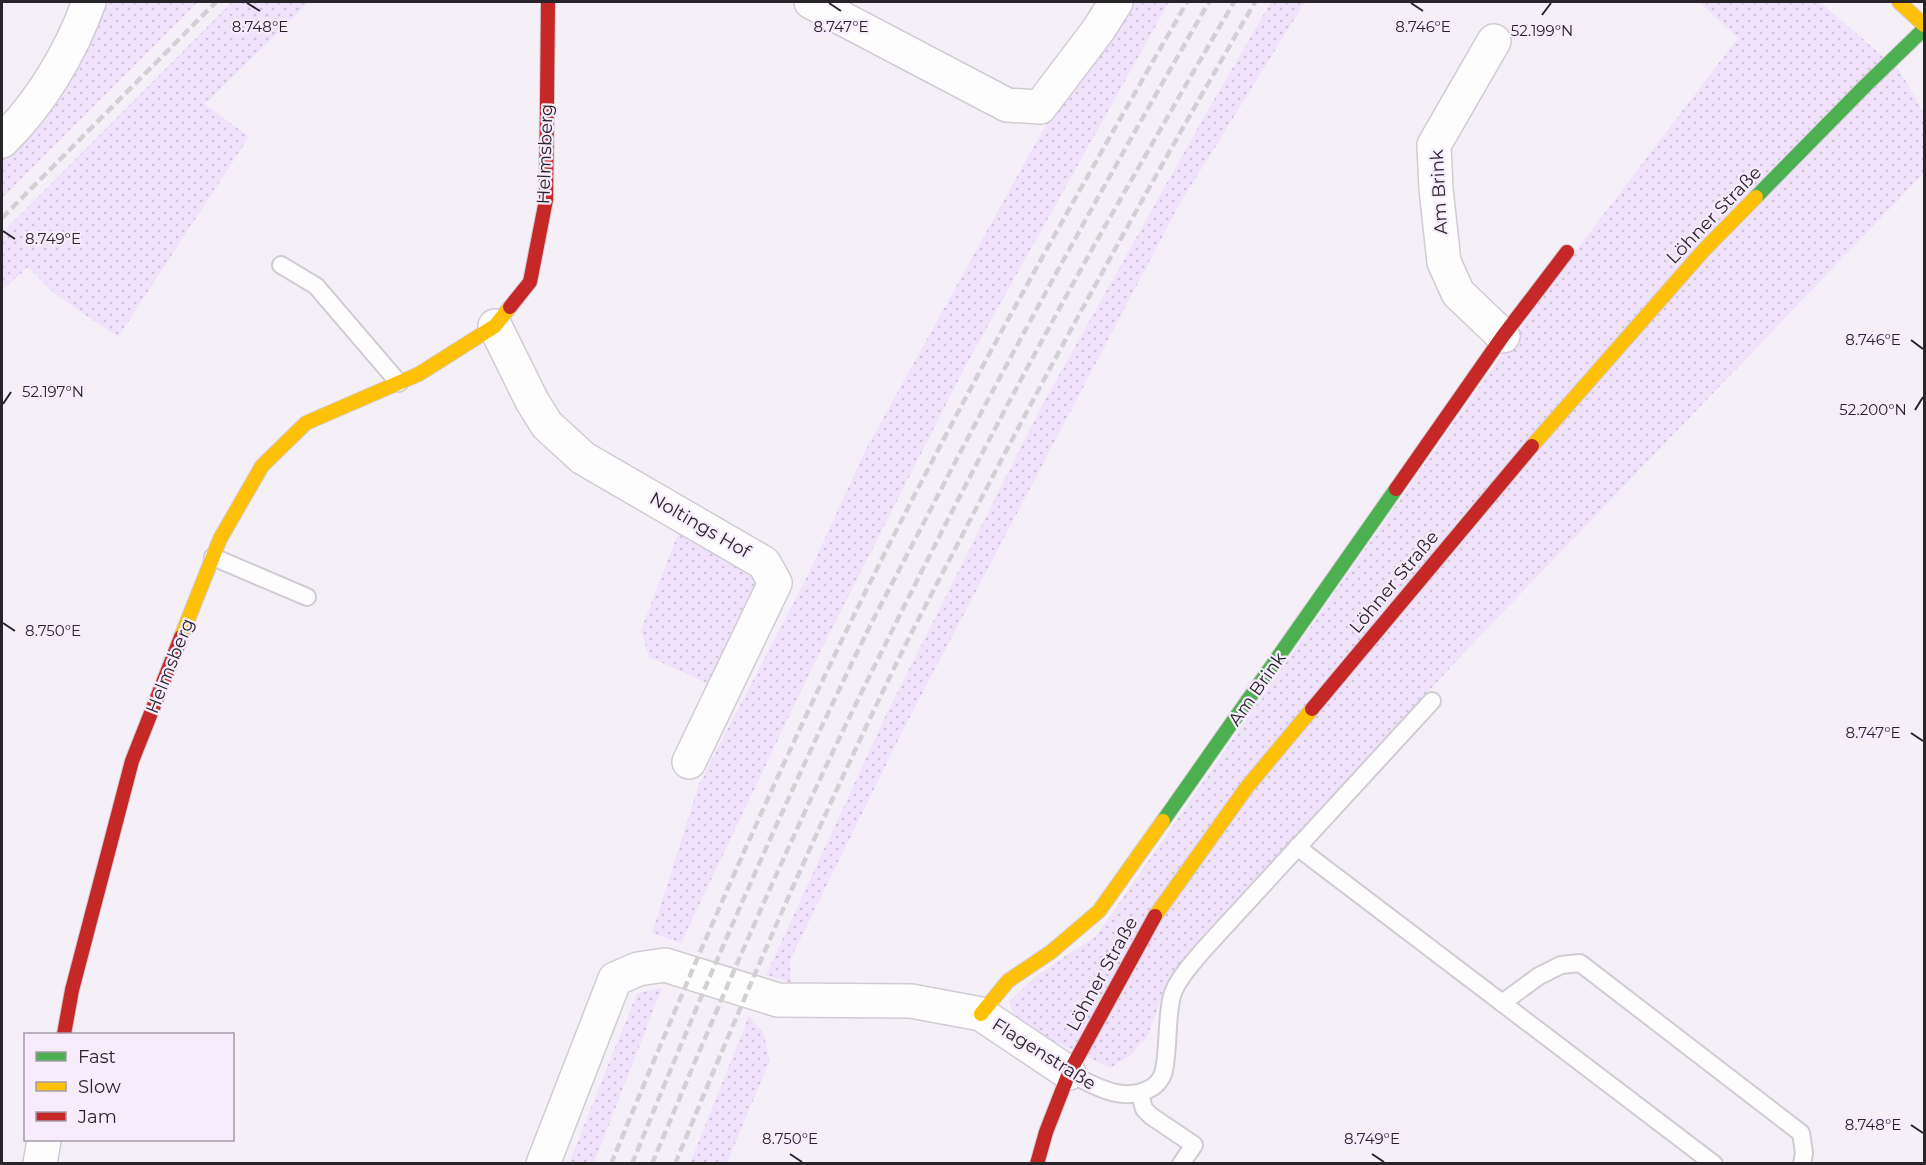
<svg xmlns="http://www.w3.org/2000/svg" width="1926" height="1165" font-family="Montserrat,sans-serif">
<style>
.grass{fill:url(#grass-dots)}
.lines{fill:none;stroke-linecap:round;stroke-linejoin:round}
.lane-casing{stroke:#d1ccd3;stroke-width:20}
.street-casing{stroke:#d1ccd3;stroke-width:36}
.fast-casing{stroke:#d1ccd3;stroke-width:16}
.slow-casing{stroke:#d1ccd3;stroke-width:16}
.jam-casing{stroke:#d1ccd3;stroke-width:16}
.lane{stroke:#fefdfe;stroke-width:16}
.street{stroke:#fefdfe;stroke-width:33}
.fast{stroke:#4caf50;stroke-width:14}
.slow{stroke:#ffc107;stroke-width:14}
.jam{stroke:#c62828;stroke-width:14}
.rail{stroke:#d1d0d3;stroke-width:4.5;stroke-dasharray:9 4.5;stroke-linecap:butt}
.ticks{fill:none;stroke:#28242a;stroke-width:2}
.labels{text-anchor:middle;stroke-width:4.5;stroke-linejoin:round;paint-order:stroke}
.street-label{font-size:18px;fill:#28242a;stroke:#f6ecfc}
.ticks-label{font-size:15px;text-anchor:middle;fill:#28242a;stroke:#f6ecfc;stroke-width:4.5;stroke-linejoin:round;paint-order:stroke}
</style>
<defs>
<pattern id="grass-dots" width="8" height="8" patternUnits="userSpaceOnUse" patternTransform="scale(1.5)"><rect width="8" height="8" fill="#f0e2fa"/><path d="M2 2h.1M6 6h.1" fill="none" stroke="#cec2d6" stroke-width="1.8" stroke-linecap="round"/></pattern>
</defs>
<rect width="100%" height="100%" fill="#f5f0f8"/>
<g class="grass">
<path d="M 99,2 L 146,2 L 152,4 L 154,2 L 198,2 L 2,198 L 2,159 L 15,146 Z"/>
<path d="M 232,2 L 309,2 L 205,104 L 249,137 L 118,337 L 55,294 L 28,267 L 2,290 L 2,233 Z"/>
<path d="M 1129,2 L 1169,2 L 966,365 L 813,666 L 681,943 L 652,933 L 699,784 L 809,573 L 865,451 L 1050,117 Z"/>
<path d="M 1271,2 L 1305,2 L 1179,205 L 905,726 L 790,960 L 791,983 L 766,975 L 886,715 L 1040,409 L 1208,110 Z"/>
<path d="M 1699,2 L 1820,2 L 1900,71 L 1924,114 L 1924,173 L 1461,656 L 1199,940 L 1163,995 L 1147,1037 L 1131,1055 L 1110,1068 L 1018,1024 L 1009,1002 L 1036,976 L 1097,935 L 1339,586 L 1568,261 L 1738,38 Z"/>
<path d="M 679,531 L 755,572 L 760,593 L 716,687 L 649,657 L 641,630 Z"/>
<path d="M 662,988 L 594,1163 L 569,1163 L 637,993 Z"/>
<path d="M 749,1016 L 763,1032 L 770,1060 L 727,1163 L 690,1163 Z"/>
</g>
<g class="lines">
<g class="lane-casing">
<g id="lane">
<path d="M 281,265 L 316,286 L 399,383"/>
<path d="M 213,557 L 307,597"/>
<path d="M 1297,847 L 1714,1164"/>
<path d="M 1502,1003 L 1539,976 L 1561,965 L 1580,963 L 1801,1133 L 1804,1153 L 1802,1164"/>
<path d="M 1069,1073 C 1095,1086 1123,1104 1151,1088 C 1157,1085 1163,1077 1164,1070 C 1169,1047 1166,1019 1172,996 C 1176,980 1195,960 1206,947 L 1432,701"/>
<path d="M 1140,1094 L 1144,1109 L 1151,1116 L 1194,1145 L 1181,1164"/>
</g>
</g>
<g class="street-casing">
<g id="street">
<path d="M 811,2 L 1007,105 L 1040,107 L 1099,29 L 1116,2"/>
<path d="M 1494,41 L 1434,145 L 1436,189 L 1444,262 L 1458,293 L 1503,336"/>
<path d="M 2,141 C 41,103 71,52 89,2"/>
<path d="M 495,326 L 532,401 L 547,425 L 583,458 L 764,563 L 775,583 L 689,762"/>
<path d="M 40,1164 L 44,1140"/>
<path d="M 543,1164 L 615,979 L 638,969 L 665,965 L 778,1000 L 911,1001 L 981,1014 L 1069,1073"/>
</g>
</g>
<g class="fast-casing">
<g id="fast">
<path d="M 1756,197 L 1866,85 L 1924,29"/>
<path d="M 1163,821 L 1396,489"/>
</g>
</g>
<g class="slow-casing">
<g id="slow">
<path d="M 1899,2 L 1924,25"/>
<path d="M 1532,446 L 1704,250 L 1756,197"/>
<path d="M 181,637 L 220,539 L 262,466 L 306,423 L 419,374 L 495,326 L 510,307"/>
<path d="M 1155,916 L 1247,787 L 1312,709"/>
<path d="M 981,1014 L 1008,981 L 1051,952 L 1099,911 L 1163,821"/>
</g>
</g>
<g class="jam-casing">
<g id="jam">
<path d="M 510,307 L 530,282 L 546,200 L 548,2"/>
<path d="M 1396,489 L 1503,336 L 1567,252"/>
<path d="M 1312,709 L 1532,446"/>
<path d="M 64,1034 L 72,990 L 132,761 L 181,637"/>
<path d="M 1037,1164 L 1046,1132 L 1069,1073 L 1155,916"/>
</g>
</g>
<use href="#lane" class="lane"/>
<use href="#street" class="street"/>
<use href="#fast" class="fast"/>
<use href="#slow" class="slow"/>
<use href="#jam" class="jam"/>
<g class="rail">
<path d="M 2,218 L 216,2"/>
<path d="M 611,1164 C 688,977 768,791 857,609 C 959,402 1072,202 1187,2"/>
<path d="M 632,1164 C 704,986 780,811 864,638 C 887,592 912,546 936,499 C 1023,331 1114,166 1209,2"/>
<path d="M 652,1164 C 725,989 800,814 885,645 C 954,505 1027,365 1104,228 C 1147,153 1190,77 1234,2"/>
<path d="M 675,1164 C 746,992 819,822 900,656 C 922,611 946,567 969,522 C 1060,346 1156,173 1255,2"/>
</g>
</g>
<path class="ticks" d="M 247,3 L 260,11M 829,3 L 841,11M 1411,3 L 1423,11M 1542,15 L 1551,3M 3,231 L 15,239M 1911,340 L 1923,349M 3,404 L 11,392M 1915,410 L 1923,397M 3,623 L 15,631M 1911,733 L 1923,741M 1911,1125 L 1923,1133M 790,1154 L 802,1162M 1372,1154 L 1384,1162"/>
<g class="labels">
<g class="street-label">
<text transform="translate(545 154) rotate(-88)" y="6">Helmsberg</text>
<text transform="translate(1439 192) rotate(-93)" y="6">Am Brink</text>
<text transform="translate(1714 215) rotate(-46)" y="6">Löhner Straße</text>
<text transform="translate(700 525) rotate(30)" y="6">Noltings Hof</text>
<text transform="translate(1394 582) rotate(-50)" y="6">Löhner Straße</text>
<text transform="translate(170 666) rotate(-68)" y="6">Helmsberg</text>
<text transform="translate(1257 689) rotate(-55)" y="6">Am Brink</text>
<text transform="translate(1102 974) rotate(-61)" y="6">Löhner Straße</text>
<text transform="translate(1044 1054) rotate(32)" y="6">Flagenstraße</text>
</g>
</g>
<g class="ticks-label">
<text x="260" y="32">8.748°E</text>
<text x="841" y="32">8.747°E</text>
<text x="1423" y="32">8.746°E</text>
<text x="1542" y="36">52.199°N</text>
<text x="53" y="244">8.749°E</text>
<text x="1873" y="345">8.746°E</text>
<text x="53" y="397">52.197°N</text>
<text x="1873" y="415">52.200°N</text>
<text x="53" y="636">8.750°E</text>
<text x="1873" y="738">8.747°E</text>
<text x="1873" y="1130">8.748°E</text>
<text x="790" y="1144">8.750°E</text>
<text x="1372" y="1144">8.749°E</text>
</g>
<rect width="1926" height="1165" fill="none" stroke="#28242a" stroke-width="6"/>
<rect x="24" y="1033" width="210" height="108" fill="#f6ecfc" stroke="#a49ca8" stroke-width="1.5"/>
<rect x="36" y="1052" width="30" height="9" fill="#4caf50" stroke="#a49ca8" stroke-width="1.5"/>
<text x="78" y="1063" font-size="18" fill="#28242a">Fast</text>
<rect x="36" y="1082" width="30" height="9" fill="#ffc107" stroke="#a49ca8" stroke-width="1.5"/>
<text x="78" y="1093" font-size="18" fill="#28242a">Slow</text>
<rect x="36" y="1112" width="30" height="9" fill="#c62828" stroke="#a49ca8" stroke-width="1.5"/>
<text x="78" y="1123" font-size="18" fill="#28242a">Jam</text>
</svg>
